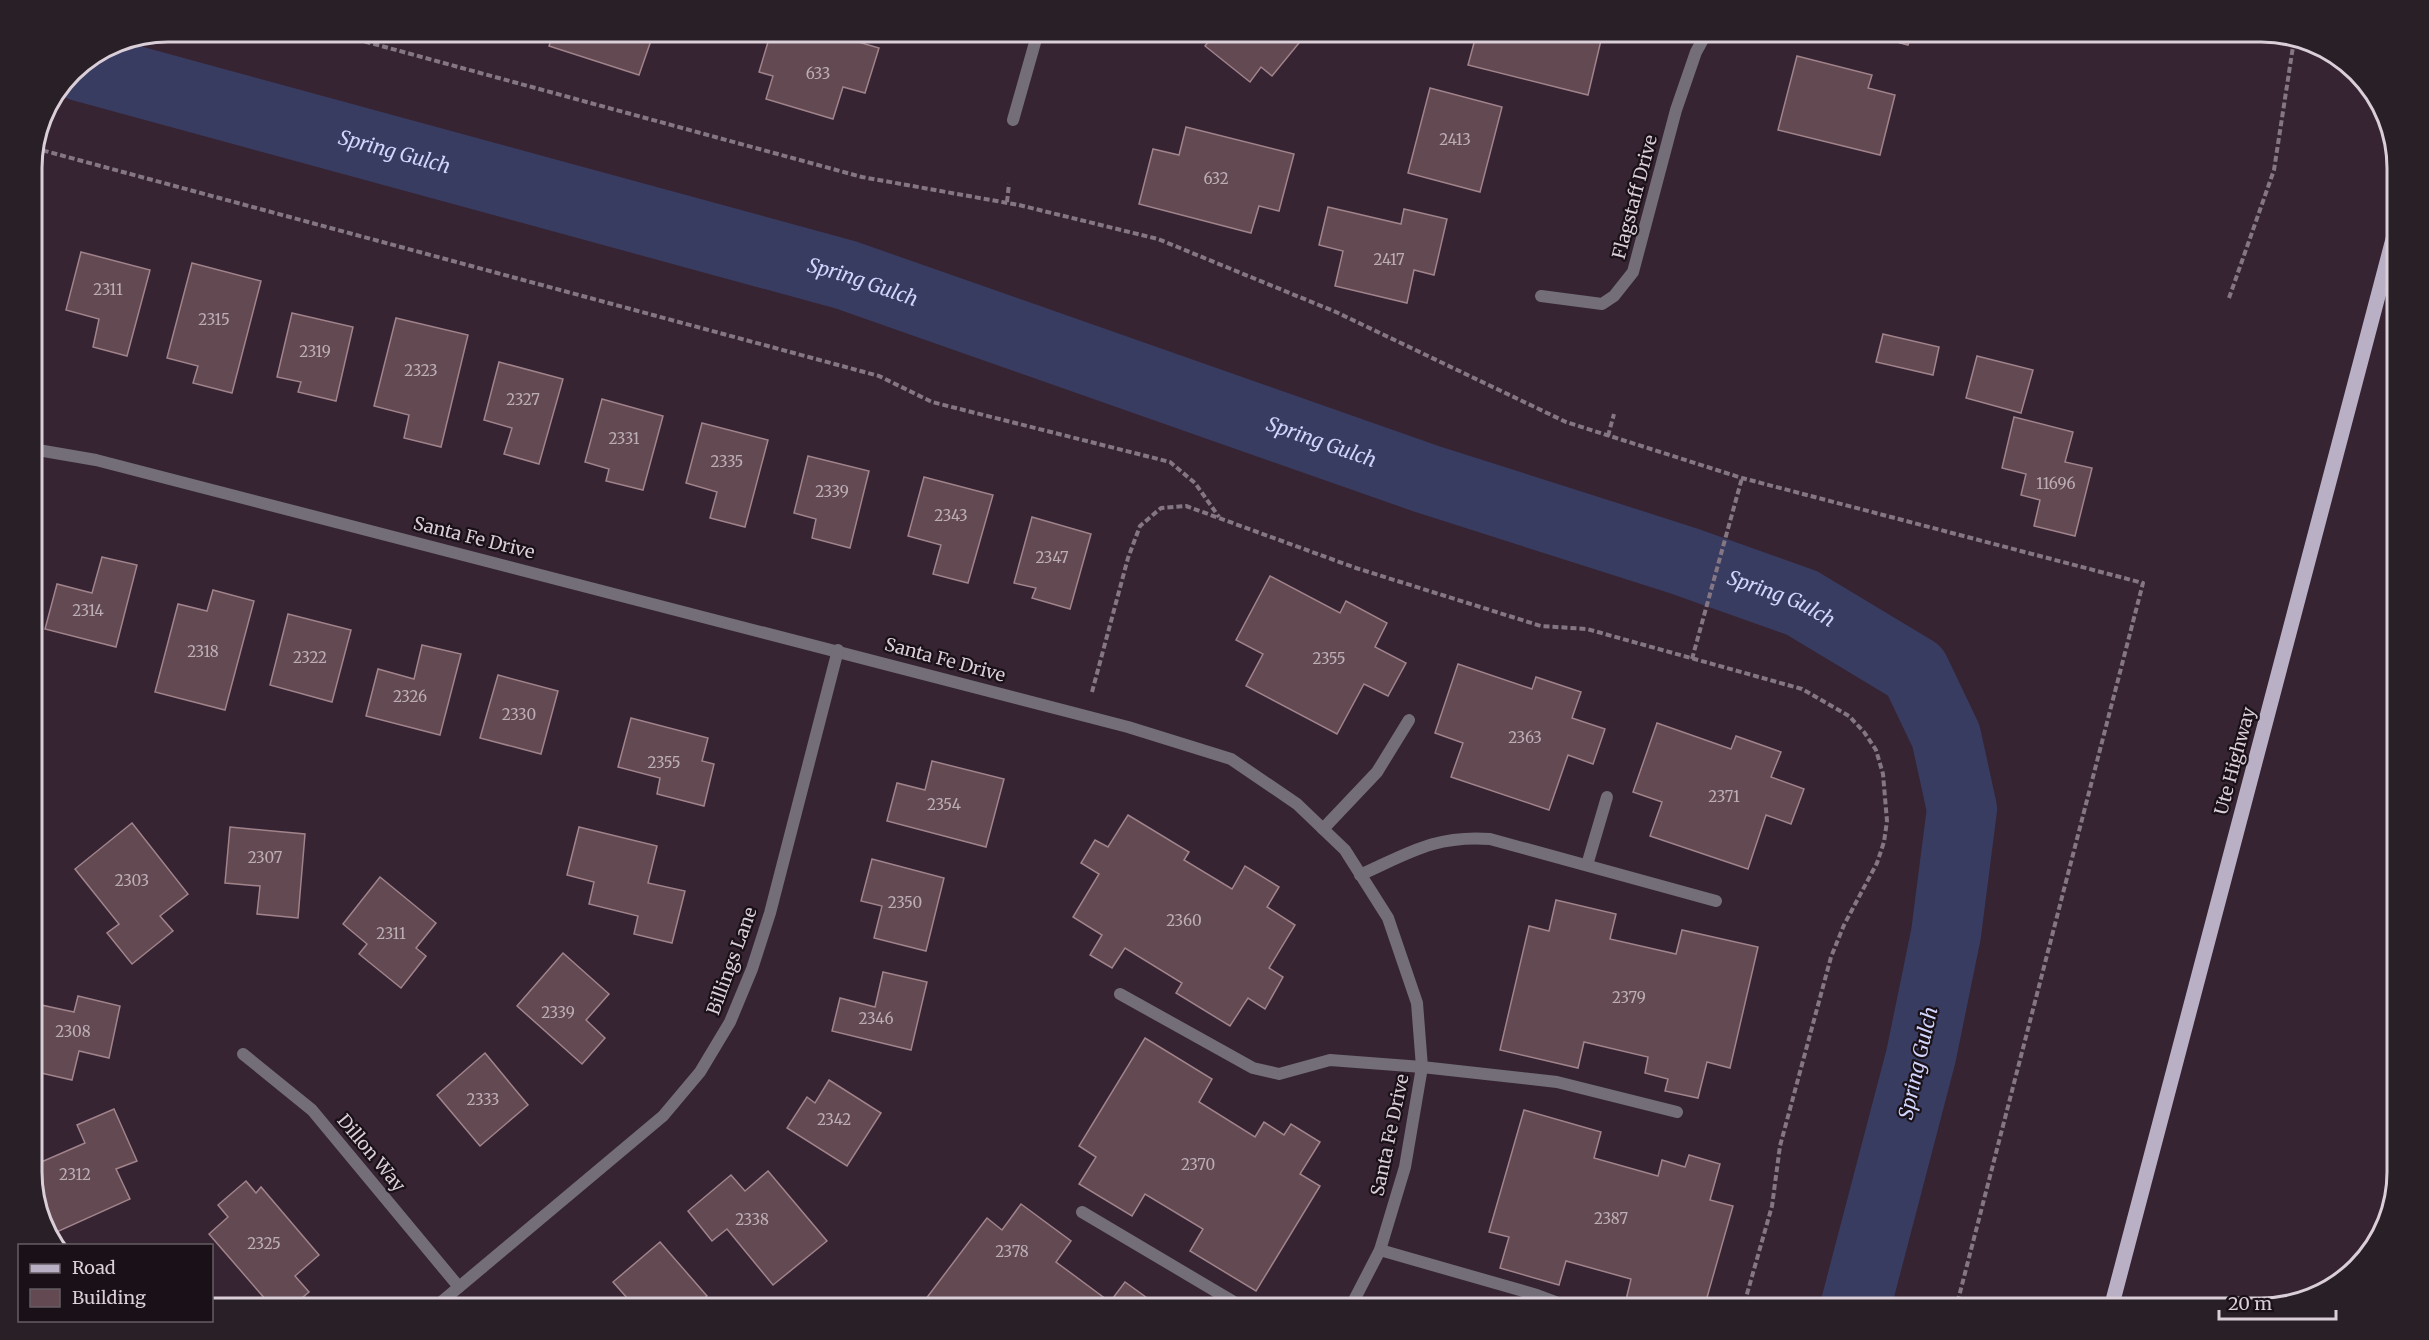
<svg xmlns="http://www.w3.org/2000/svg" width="2429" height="1340" font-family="Merriweather,serif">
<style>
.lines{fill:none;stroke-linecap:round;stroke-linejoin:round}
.river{stroke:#393c61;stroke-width:70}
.building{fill:#634951;stroke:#a0838b;stroke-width:1.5}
.path{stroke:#857683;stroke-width:4;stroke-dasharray:6 3;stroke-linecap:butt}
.lane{stroke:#736e78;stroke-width:12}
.street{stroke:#736e78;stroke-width:12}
.primary{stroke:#bab0c6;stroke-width:15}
.labels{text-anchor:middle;stroke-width:4.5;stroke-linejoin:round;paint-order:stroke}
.number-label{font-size:15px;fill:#bcadb6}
.street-label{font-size:18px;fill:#daced8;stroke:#191117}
.water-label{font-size:20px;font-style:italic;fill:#d1d5fe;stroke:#191117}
.rim{fill:none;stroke:#daced8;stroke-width:3}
</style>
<rect width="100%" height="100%" fill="#362433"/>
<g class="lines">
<path class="river" id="s1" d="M 80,66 L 846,275 L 1427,479 L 1684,561 L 1802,603 L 1915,671 L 1946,736 L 1962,809 L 1946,934 L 1921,1056 L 1855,1308"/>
</g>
<g class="building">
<path d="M 554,32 L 654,32 L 639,75 L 549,46 Z"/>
<path d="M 771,32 L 824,32 L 879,48 L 865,93 L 843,87 L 833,119 L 766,99 L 773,76 L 759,72 Z"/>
<path d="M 1216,32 L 1308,32 L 1272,76 L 1261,67 L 1250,82 L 1205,46 Z"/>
<path d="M 1477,32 L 1583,32 L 1602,36 L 1588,95 L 1468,65 Z"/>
<path d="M 1860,32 L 1912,32 L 1908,45 Z"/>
<path d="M 1797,56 L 1872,75 L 1868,88 L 1895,95 L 1880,155 L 1778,130 Z"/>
<path d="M 1430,88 L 1502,107 L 1480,192 L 1408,173 Z"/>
<path d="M 1186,127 L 1294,154 L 1279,211 L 1259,206 L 1251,233 L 1139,204 L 1153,149 L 1179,155 Z"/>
<path d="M 1328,207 L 1401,224 L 1404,209 L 1447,219 L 1434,275 L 1414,270 L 1407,303 L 1335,286 L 1343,251 L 1319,245 Z"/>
<path d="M 32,225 L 38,226 L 32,281 Z"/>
<path d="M 81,252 L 150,270 L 127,356 L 93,347 L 99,319 L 66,310 Z"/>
<path d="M 192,263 L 261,281 L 232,393 L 193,383 L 198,366 L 167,358 Z"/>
<path d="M 292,313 L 353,327 L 336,401 L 298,392 L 301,382 L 277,377 Z"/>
<path d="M 396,318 L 468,335 L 441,447 L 404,438 L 409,415 L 374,406 Z"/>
<path d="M 1883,334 L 1939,347 L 1933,375 L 1876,362 Z"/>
<path d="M 1977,356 L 2033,370 L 2021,413 L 1966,398 Z"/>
<path d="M 499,362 L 563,379 L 539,464 L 504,454 L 512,428 L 484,420 Z"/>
<path d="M 602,399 L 663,416 L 643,490 L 606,481 L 609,469 L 585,462 Z"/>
<path d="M 2014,417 L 2073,432 L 2065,462 L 2092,468 L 2075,536 L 2034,526 L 2040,500 L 2021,495 L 2026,474 L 2002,468 Z"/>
<path d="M 702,423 L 768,440 L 745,527 L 710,518 L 717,492 L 686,483 Z"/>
<path d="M 808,456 L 869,471 L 850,548 L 812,538 L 816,519 L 794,513 Z"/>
<path d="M 924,477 L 993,495 L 968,583 L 933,574 L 941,545 L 908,536 Z"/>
<path d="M 1032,517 L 1091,534 L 1070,609 L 1032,598 L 1036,588 L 1014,583 Z"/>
<path d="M 102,557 L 137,565 L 116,647 L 45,629 L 57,584 L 92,593 Z"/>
<path d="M 1270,576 L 1340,613 L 1346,601 L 1387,623 L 1375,647 L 1406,663 L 1388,696 L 1364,684 L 1337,734 L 1246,686 L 1263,654 L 1236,640 Z"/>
<path d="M 213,590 L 254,601 L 225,710 L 155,692 L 178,604 L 207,611 Z"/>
<path d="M 288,614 L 351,630 L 332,702 L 270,685 Z"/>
<path d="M 422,645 L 461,654 L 440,735 L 366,716 L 378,669 L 414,679 Z"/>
<path d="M 1458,664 L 1532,689 L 1536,677 L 1581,692 L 1572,718 L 1605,729 L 1593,764 L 1568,755 L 1549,810 L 1451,777 L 1463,743 L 1435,733 Z"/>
<path d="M 498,675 L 558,691 L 541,754 L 480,738 Z"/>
<path d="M 631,718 L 708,738 L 702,761 L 714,764 L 704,806 L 657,794 L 660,778 L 618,767 Z"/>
<path d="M 1657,723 L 1731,749 L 1736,736 L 1781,752 L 1771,777 L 1804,789 L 1791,824 L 1766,815 L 1748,869 L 1650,836 L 1662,802 L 1633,792 Z"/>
<path d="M 932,761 L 1004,779 L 986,847 L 887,821 L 897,783 L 925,790 Z"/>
<path d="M 1128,815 L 1189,852 L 1184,860 L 1232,889 L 1245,866 L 1279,887 L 1267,907 L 1295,925 L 1269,968 L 1283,977 L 1265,1009 L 1248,998 L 1230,1026 L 1176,993 L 1182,983 L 1125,948 L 1112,968 L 1090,955 L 1102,935 L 1073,917 L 1099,874 L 1081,863 L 1095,840 L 1108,847 Z"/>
<path d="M 132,823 L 188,894 L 160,916 L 173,931 L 132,964 L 107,933 L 119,924 L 75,869 Z"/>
<path d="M 230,827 L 305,834 L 298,918 L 257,914 L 260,886 L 225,883 Z"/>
<path d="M 579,827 L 657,846 L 648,883 L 685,891 L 672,943 L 634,934 L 638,916 L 589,904 L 594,882 L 567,875 Z"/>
<path d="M 872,859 L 944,878 L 926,951 L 874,938 L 882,906 L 861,901 Z"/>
<path d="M 380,877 L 436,923 L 416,948 L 426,956 L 401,988 L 359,954 L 367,944 L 343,924 Z"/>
<path d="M 1556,900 L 1616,914 L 1610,939 L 1676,954 L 1682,930 L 1758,947 L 1730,1068 L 1707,1062 L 1698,1098 L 1665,1091 L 1668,1079 L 1645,1073 L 1648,1057 L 1584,1042 L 1578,1068 L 1500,1050 L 1529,926 L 1549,931 Z"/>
<path d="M 563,953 L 609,994 L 586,1020 L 605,1038 L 582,1064 L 517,1006 Z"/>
<path d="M 883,972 L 927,982 L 911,1050 L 832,1031 L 840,998 L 875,1007 Z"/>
<path d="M 78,996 L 120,1006 L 109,1058 L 79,1051 L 72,1080 L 32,1071 L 32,1003 L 74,1012 Z"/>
<path d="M 1145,1038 L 1212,1079 L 1199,1102 L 1255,1137 L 1264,1122 L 1284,1135 L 1291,1124 L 1320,1142 L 1300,1174 L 1320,1186 L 1256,1291 L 1190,1251 L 1203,1229 L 1145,1194 L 1132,1216 L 1079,1184 L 1096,1157 L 1079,1146 Z"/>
<path d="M 485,1053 L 528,1105 L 480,1146 L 437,1095 Z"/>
<path d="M 829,1080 L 881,1113 L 847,1166 L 787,1128 L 807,1097 L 815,1103 Z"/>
<path d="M 114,1109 L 137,1161 L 116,1169 L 130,1199 L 50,1235 L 32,1181 L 32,1166 L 85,1143 L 77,1125 Z"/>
<path d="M 1524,1110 L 1601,1132 L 1594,1158 L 1658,1176 L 1662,1160 L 1685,1167 L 1689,1155 L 1720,1164 L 1710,1200 L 1733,1206 L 1704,1308 L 1642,1308 L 1625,1304 L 1631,1279 L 1566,1261 L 1559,1285 L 1500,1268 L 1509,1237 L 1489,1232 Z"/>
<path d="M 768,1171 L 827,1241 L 773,1285 L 727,1229 L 712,1241 L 688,1211 L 731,1175 L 745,1191 Z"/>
<path d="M 246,1181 L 256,1193 L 261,1187 L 319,1255 L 295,1276 L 309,1292 L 290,1308 L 273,1308 L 209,1234 L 228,1217 L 218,1205 Z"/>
<path d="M 1021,1204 L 1071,1241 L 1056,1262 L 1110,1302 L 1125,1282 L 1161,1308 L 919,1308 L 987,1218 L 1002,1230 Z"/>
<path d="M 660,1242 L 707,1296 L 693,1308 L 636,1308 L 613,1282 Z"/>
</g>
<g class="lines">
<g class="path">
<path d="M 330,32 L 862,177 L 1019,205 L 1158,239 L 1336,312 L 1566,422 L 1742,478 L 2143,583 L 1956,1308"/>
<path d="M 374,44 L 378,32"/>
<path d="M 34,148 L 879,376 L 932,402 L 1170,462 L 1195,483 L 1219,517"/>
<path d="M 1007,202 L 1009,184"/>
<path d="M 2229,298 L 2274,170 L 2294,40"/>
<path d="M 1608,436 L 1614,414"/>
<path d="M 1692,659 L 1742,478"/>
<path d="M 1092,692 L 1128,558 L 1140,526 L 1161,508 L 1186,506 L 1356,568 L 1541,626 L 1587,629 L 1802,689 L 1849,716 L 1864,732 L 1876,750 L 1883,774 L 1887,821 L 1884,842 L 1877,863 L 1844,925 L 1831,957 L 1780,1146 L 1772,1206 L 1743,1308"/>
</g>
<g class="lane">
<path d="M 1323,829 L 1377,772 L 1409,720"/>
<path d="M 1587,865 L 1607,797"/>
<path d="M 1360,875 C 1409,853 1435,835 1490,839 L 1716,901"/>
<path d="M 1120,994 L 1253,1068 L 1279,1074 L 1330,1060 L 1422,1067 L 1557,1082 L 1677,1112"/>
<path d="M 1082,1212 L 1244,1308"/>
<path d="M 1380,1250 L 1537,1295 L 1572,1308"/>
</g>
<g class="street">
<path d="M 1013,120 L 1036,39 L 1041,32"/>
<path d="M 1541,296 L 1602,304 L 1614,296 L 1633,272 L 1676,110 L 1696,52 L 1707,32"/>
<path d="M 32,449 L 96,460 L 1128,727 L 1231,759 L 1297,804 L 1345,850 L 1388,918 L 1417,1003 L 1422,1067 L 1405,1167 L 1380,1250 L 1350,1308"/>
<path d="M 243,1054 L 312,1110 L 459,1287"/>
<path d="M 434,1308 L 663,1116 L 700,1072 L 730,1022 L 752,969 L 770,913 L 838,650"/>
</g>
<path class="primary" d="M 2111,1308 L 2397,224"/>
</g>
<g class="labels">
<g class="number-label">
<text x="818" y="79">633</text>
<text x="1455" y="145">2413</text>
<text x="1216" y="184">632</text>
<text x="1389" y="265">2417</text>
<text x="108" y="295">2311</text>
<text x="214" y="325">2315</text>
<text x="315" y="357">2319</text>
<text x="421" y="376">2323</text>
<text x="523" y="405">2327</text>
<text x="624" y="444">2331</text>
<text x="727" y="467">2335</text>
<text x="2056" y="489">11696</text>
<text x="832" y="497">2339</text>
<text x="951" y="521">2343</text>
<text x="1052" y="563">2347</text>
<text x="88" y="616">2314</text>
<text x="203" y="657">2318</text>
<text x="310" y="663">2322</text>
<text x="1329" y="664">2355</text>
<text x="410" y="702">2326</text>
<text x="519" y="720">2330</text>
<text x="1525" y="743">2363</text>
<text x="664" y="768">2355</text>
<text x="1724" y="802">2371</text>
<text x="944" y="810">2354</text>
<text x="265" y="863">2307</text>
<text x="132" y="886">2303</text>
<text x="905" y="908">2350</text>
<text x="1184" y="926">2360</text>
<text x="391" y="939">2311</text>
<text x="1629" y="1003">2379</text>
<text x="558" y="1018">2339</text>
<text x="876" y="1024">2346</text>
<text x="73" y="1037">2308</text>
<text x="483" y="1105">2333</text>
<text x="834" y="1125">2342</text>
<text x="1198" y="1170">2370</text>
<text x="75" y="1180">2312</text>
<text x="1611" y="1224">2387</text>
<text x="752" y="1225">2338</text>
<text x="264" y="1249">2325</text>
<text x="1012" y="1257">2378</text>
</g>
<g class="street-label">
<text transform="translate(1635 197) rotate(-75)" y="6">Flagstaff Drive</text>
<text transform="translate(474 538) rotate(14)" y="6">Santa Fe Drive</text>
<text transform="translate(945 660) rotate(15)" y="6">Santa Fe Drive</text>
<text transform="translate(2235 761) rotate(-75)" y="6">Ute Highway</text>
<text transform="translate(732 961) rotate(-70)" y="6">Billings Lane</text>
<text transform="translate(1390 1135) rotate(-78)" y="6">Santa Fe Drive</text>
<text transform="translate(371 1153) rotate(50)" y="6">Dillon Way</text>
</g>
<g class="water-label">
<text dy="7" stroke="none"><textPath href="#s1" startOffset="326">Spring Gulch</textPath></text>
<text dy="7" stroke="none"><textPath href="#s1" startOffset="812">Spring Gulch</textPath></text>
<text dy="7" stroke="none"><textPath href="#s1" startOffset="1298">Spring Gulch</textPath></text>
<text dy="7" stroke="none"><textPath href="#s1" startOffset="1784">Spring Gulch</textPath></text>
<text transform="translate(1918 1063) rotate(-77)" y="7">Spring Gulch</text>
</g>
</g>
<path d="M0 0H2429V1340H0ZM168 42H2261A126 126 0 0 1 2387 168V1172A126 126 0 0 1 2261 1298H168A126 126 0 0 1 42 1172V168A126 126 0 0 1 168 42Z" fill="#282026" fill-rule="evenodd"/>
<path class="rim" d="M168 42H2261A126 126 0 0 1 2387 168V1172A126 126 0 0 1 2261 1298H168A126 126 0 0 1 42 1172V168A126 126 0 0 1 168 42Z"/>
<rect x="18" y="1244" width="195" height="78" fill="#191117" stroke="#665d64" stroke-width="1.5"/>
<rect x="30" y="1264" width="30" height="9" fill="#bab0c6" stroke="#665d64" stroke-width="1.5"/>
<text x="72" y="1274" font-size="18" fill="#daced8">Road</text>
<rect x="30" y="1289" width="30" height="18" fill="#634951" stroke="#665d64" stroke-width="1.5"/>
<text x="72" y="1304" font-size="18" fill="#daced8">Building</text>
<path d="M2219 1310v9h117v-9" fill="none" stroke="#daced8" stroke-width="3"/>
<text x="2228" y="1310" font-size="18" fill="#daced8" stroke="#191117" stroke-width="4.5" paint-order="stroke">20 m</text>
</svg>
